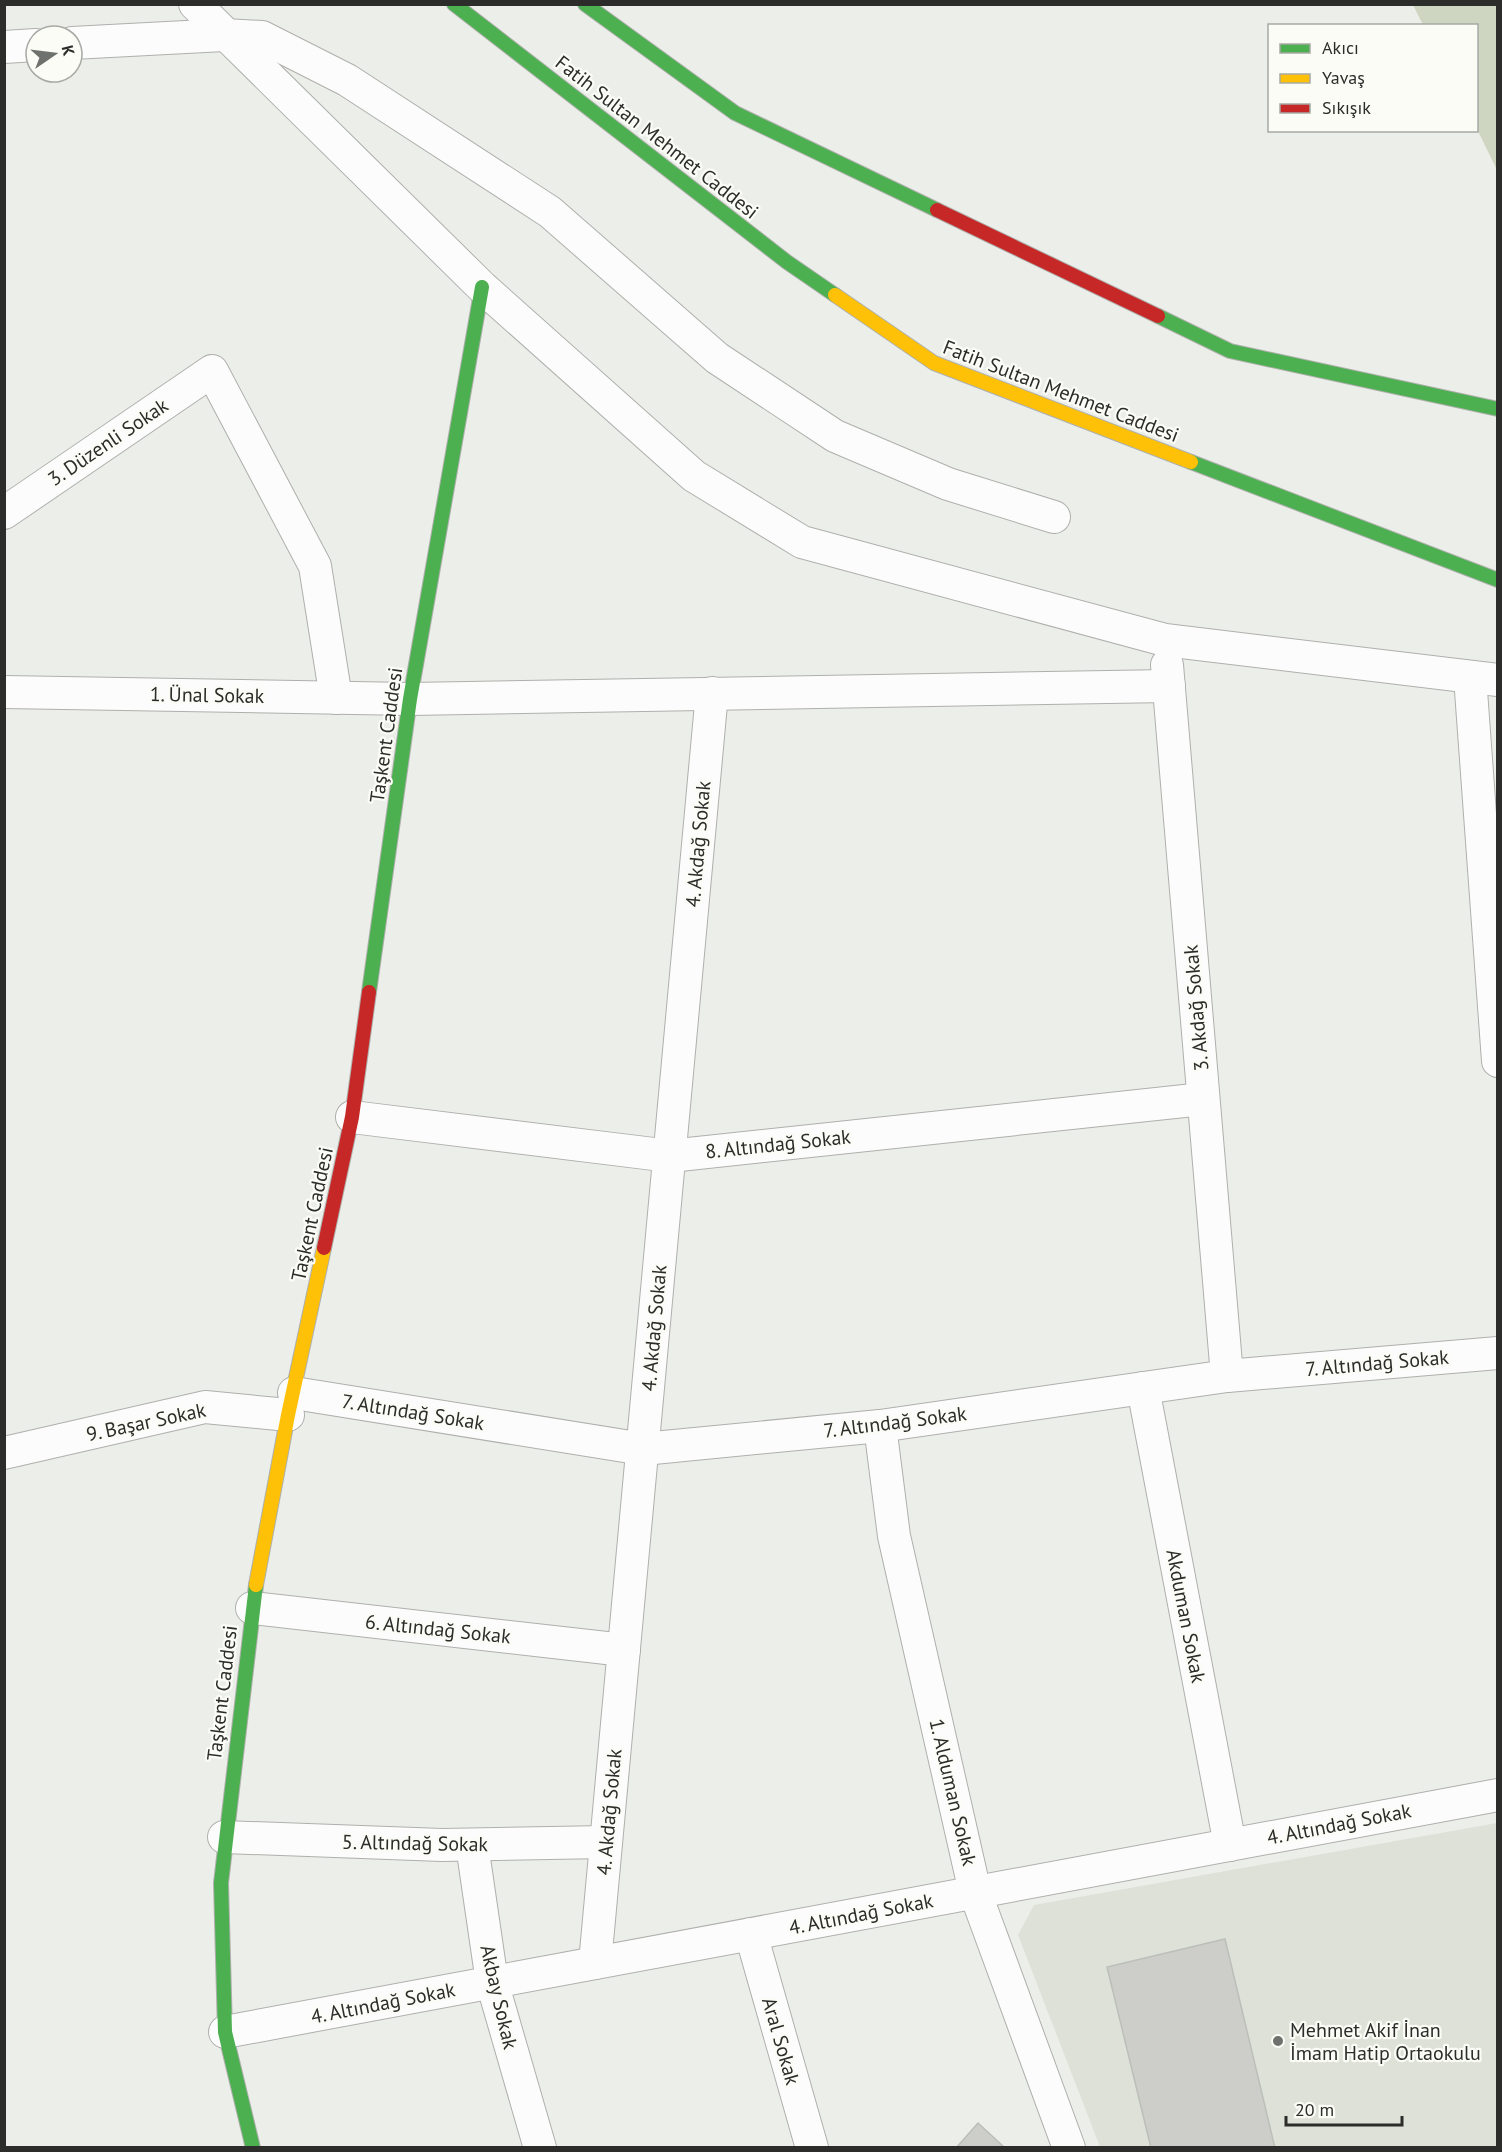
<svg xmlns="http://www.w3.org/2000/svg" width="1502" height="2152" font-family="'PT Sans',sans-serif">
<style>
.built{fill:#dee1d8}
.green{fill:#ced5c0}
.building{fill:#cdceca;stroke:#bcbeba;stroke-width:1.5}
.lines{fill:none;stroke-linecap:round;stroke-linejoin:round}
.street-casing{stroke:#afb0ad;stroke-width:34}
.fast-casing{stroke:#afb0ad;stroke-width:16}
.slow-casing{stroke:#afb0ad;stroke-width:16}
.jam-casing{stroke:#afb0ad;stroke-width:16}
.street{stroke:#fcfcfc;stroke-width:32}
.fast{stroke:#4caf50;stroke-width:14}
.slow{stroke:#ffc107;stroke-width:14}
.jam{stroke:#c62828;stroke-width:14}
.poi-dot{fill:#6f716e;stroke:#fafcf5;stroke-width:2}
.labels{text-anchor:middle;stroke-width:4.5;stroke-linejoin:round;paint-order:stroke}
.street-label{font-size:20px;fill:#2c2d2b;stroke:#fafcf5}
.poi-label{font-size:20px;fill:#2c2d2b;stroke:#fafcf5;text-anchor:start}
</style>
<rect width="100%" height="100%" fill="#eceee9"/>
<path class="built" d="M 1497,1823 L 1497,2147 L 1100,2147 L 1018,1935 L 1034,1905 Z"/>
<path class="green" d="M 1413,5 L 1497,5 L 1497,170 L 1477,129 L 1476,26 L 1423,25 Z"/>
<g class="building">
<path d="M 1225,1939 L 1275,2148 L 1151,2148 L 1107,1967 Z"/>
<path d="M 978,2123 L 1005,2148 L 956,2148 Z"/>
</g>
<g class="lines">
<g class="street-casing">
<g id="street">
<path d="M 195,4 L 482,287 L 694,476 L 802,542 L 1165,640 L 1498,680"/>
<path d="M 72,43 L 224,35 L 262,37 L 347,80 L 550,212 L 717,358 L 835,436 L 948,484 L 1054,517"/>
<path d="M 4,47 L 36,45"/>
<path d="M 4,513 L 212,371 L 315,566 L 336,698"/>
<path d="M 1167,665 L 1227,1376"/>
<path d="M 1470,677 L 1498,1061"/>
<path d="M 4,692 L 410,699 L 1169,686"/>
<path d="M 352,1117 L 670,1156 L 1203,1099"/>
<path d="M 1143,1388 L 1230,1845"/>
<path d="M 294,1393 L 643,1449 L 880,1426 L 1227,1376 L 1498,1353"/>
<path d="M 880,1426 L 894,1536 L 975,1892 L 1069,2148"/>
<path d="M 4,1453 L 205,1407 L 288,1415"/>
<path d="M 252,1608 L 624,1650"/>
<path d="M 224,1837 L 442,1845 L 606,1842"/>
<path d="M 472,1845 L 492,1982 L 540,2148"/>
<path d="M 751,1934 L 812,2148"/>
<path d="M 595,1963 L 712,693"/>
<path d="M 225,2032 L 1498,1795"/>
</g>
</g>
<g class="fast-casing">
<g id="fast">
<path d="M 454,4 L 787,262 L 835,295"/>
<path d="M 585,4 L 735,113 L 937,210"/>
<path d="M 1158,316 L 1230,351 L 1498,409"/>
<path d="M 1191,462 L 1498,580"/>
<path d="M 369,992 L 410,699 L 482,287"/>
<path d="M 253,2148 L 225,2032 L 221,1883 L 256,1585"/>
</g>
</g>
<g class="slow-casing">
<g id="slow">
<path d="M 835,295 L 934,363 L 1191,462"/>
<path d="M 256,1585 L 288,1415 L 324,1248"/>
</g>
</g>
<g class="jam-casing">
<g id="jam">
<path d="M 937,210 L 1158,316"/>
<path d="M 324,1248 L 352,1117 L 369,992"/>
</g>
</g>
<use href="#street" class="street"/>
<use href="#fast" class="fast"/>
<use href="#slow" class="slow"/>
<use href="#jam" class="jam"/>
</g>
<circle class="poi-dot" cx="1278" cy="2041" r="6"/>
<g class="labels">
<g class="street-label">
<text transform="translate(657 137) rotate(38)" y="7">Fatih Sultan Mehmet Caddesi</text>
<text transform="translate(1061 391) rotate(21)" y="7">Fatih Sultan Mehmet Caddesi</text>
<text transform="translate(108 442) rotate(-34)" y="7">3. Düzenli Sokak</text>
<text transform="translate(207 695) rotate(1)" y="7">1. Ünal Sokak</text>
<text transform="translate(386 735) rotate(-82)" y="7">Taşkent Caddesi</text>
<text transform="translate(698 844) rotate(-85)" y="7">4. Akdağ Sokak</text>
<text transform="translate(1196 1008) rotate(-95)" y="7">3. Akdağ Sokak</text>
<text transform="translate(778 1144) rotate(-6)" y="7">8. Altındağ Sokak</text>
<text transform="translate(312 1214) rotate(-78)" y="7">Taşkent Caddesi</text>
<text transform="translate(654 1328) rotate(-85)" y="7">4. Akdağ Sokak</text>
<text transform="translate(1377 1363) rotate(-5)" y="7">7. Altındağ Sokak</text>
<text transform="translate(413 1412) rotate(9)" y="7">7. Altındağ Sokak</text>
<text transform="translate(146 1422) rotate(-12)" y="7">9. Başar Sokak</text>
<text transform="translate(895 1422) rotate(-7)" y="7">7. Altındağ Sokak</text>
<text transform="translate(1186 1616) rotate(79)" y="7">Akduman Sokak</text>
<text transform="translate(438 1629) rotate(6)" y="7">6. Altındağ Sokak</text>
<text transform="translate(222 1693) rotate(-83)" y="7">Taşkent Caddesi</text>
<text transform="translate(953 1792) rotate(77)" y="7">1. Alduman Sokak</text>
<text transform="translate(609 1812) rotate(-85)" y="7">4. Akdağ Sokak</text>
<text transform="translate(1339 1824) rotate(-11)" y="7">4. Altındağ Sokak</text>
<text transform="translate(415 1843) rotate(1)" y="7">5. Altındağ Sokak</text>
<text transform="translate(861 1914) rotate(-11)" y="7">4. Altındağ Sokak</text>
<text transform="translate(499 1997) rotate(77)" y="7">Akbay Sokak</text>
<text transform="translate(383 2003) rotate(-11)" y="7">4. Altındağ Sokak</text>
<text transform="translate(781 2041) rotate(74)" y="7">Aral Sokak</text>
</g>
<g class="poi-label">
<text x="1290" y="2037">Mehmet Akif İnan<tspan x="1290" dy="23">İmam Hatip Ortaokulu</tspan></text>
</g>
</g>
<rect width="1502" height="2152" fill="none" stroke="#2c2d2b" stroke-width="12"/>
<rect x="1268" y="24" width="210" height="108" fill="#fafcf5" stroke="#a8a9a4" stroke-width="1.5"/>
<rect x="1280" y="44" width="30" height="9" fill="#4caf50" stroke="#a8a9a4" stroke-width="1.5"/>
<text x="1322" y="54" font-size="18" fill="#2c2d2b">Akıcı</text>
<rect x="1280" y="74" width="30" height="9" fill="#ffc107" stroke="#a8a9a4" stroke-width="1.5"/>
<text x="1322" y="84" font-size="18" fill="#2c2d2b">Yavaş</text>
<rect x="1280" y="104" width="30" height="9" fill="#c62828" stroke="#a8a9a4" stroke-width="1.5"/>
<text x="1322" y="114" font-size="18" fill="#2c2d2b">Sıkışık</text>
<g transform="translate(54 54) rotate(76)"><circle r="28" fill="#fafcf5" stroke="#a8a9a4" stroke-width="1.5"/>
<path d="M0-4.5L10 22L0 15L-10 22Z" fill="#6f716e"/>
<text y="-9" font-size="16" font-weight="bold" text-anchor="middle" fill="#2c2d2b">K</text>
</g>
<path d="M1286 2116v9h116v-9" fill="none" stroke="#2c2d2b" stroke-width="3"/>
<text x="1295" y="2116" font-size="18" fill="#2c2d2b" stroke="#fafcf5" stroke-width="4.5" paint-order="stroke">20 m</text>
</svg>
